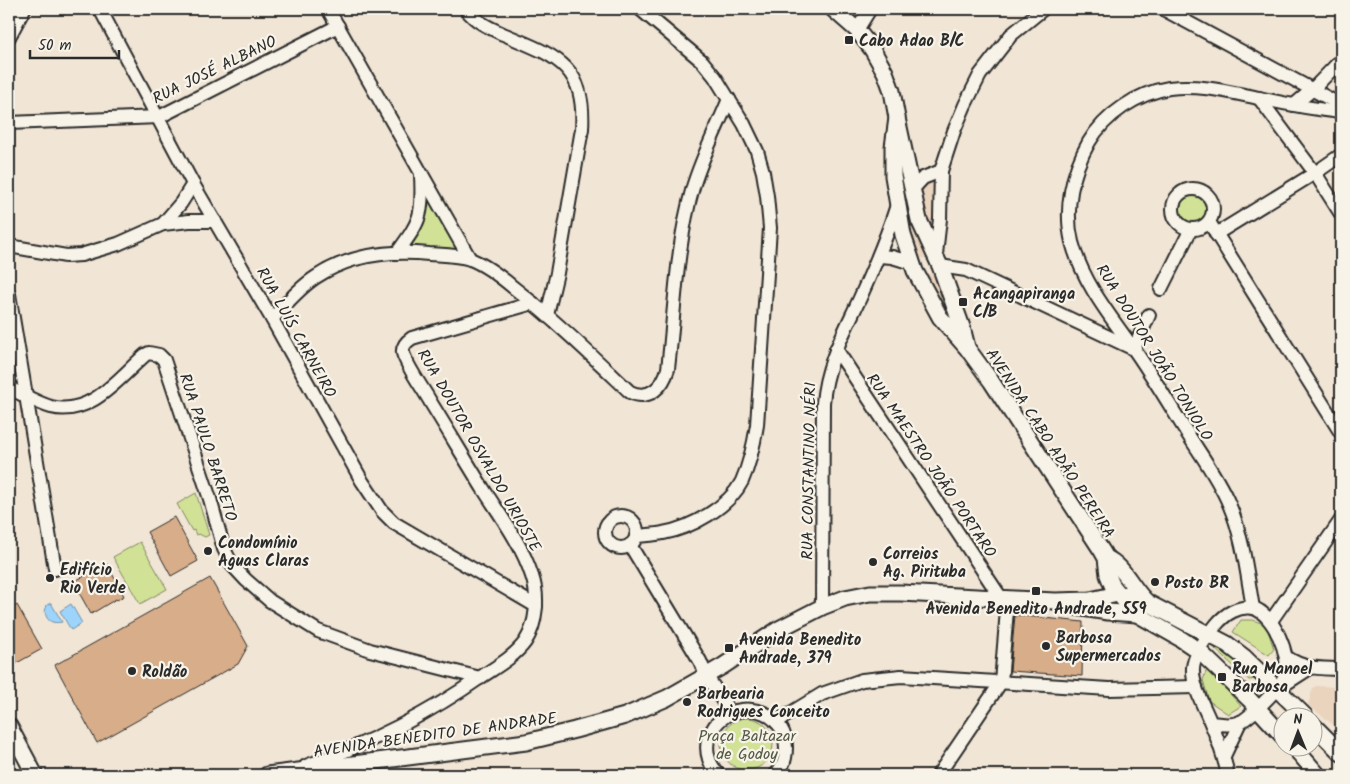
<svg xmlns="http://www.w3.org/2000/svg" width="1350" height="784" font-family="Kalam,sans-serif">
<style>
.built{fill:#ead4be}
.green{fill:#d1e296;stroke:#7e8660}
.water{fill:#9dd4fc;stroke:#6f90a8}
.building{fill:#d8ad89;stroke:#2b2b2b}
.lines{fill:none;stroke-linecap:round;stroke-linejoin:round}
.minor-casing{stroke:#2b2b2b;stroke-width:16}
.major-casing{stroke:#2b2b2b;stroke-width:19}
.minor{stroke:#f7f3e8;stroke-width:12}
.major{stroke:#f7f3e8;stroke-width:15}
.poi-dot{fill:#2b2b2b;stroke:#f7f3e8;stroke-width:2}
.labels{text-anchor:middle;stroke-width:4.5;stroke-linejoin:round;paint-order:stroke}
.poi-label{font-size:16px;font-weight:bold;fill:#2b2b2b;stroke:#f7f3e8;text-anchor:start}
.street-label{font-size:16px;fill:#2b2b2b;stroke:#f7f3e8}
.park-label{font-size:16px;fill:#545946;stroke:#f7f3e8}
</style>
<rect width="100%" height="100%" fill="#f1e5d5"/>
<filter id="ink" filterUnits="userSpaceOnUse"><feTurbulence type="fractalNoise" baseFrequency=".02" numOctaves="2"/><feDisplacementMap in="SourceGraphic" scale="10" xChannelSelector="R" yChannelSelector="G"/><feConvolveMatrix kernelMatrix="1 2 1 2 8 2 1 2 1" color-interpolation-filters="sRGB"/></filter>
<g filter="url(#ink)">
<g class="built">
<path d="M 934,179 L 935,225 L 933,235 L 921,199 L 920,190 Z"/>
<path d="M 910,209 L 924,250 L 929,252 L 931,257 L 917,259 L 900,210 Z"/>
<path d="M 934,273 L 940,283 L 955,325 L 941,307 L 925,275 Z"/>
<path d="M 1316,686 L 1341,687 L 1341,731 L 1308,705 L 1313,688 Z"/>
</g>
<g class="green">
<path d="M 425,190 L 460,252 L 408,247 Z"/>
<circle cx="1192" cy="208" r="15"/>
<path d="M 196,493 L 209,535 L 205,537 L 199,534 L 196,535 L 194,530 L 192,531 L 177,504 Z"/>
<path d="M 140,542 L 167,589 L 140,604 L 113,557 Z"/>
<path d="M 1241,620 L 1253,620 L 1266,625 L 1274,649 L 1269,655 L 1233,632 Z"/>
<path d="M 1217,644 L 1222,644 L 1257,679 L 1249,680 L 1215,649 Z"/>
<path d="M 1207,669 L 1241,706 L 1228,714 L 1209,701 L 1203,680 Z"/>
<circle cx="747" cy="744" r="26"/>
</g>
<g class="water">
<path d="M 51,603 L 62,622 C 52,624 46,621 45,611 L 47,605 Z"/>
<path d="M 71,604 L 82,623 L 71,630 L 60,611 Z"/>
</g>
<g class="building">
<path d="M 174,517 L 198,561 L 171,576 L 147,532 Z"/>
<path d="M 107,564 L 124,596 L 117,600 L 116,599 L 91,614 L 73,582 Z"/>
<path d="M 210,578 L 248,646 L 238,664 L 97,743 L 55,665 Z"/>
<path d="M 17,605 L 42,649 L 15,664 L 9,653 L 9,610 Z"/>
<path d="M 1015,615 L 1083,622 L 1082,676 L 1010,671 Z"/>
</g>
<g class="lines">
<g class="minor-casing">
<g id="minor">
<path d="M 100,9 L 193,184 L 272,319 L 362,481 L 382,511 L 394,523 L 536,606"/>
<path d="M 328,9 L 470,259"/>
<path d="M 466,9 C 476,22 488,27 503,34 C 555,56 586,64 582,129 L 557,273 L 547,315"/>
<path d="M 1163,9 L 1341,105"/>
<path d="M 857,30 L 870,9"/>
<path d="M 9,37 L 24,9"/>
<path d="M 1259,98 L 1315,173 L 1341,214"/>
<path d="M 1294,105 L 1313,89 L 1341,60"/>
<path d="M 9,123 L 159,117 L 338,26"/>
<circle cx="1193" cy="209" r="20"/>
<path d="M 912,190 L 923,178 L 941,171"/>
<path d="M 1209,222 L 1341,433"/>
<path d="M 163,224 L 181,203 L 193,184"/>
<path d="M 1216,234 L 1315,173 L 1341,155"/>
<path d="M 9,246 L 66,256 L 81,255 L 118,244 L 163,224 L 189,221 L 215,221"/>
<path d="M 397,253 C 421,220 423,216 421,175"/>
<path d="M 936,254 L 940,219 L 941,171 L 954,131 L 965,105 L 980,75 L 1011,35 L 1043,9"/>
<path d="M 879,256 L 892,257 L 912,263"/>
<path d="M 940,266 L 966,270 L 1134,349 L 1149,315"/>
<path d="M 1161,289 L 1191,229"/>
<path d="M 9,294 L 55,569"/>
<path d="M 272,319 C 286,304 299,288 316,277 C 349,255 390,250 429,254 C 442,255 458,255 470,259 C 486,265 501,277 514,288 C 555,320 592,356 630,392 C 649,401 663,387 668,369 C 675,308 676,247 693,187 C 702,157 717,128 729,99"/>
<path d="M 836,349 L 1001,598"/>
<path d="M 9,388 C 22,394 37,403 51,407 C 90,417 119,378 145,355 L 149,353 L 159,355 L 164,360 L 210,499 L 224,549 L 232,565 L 246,580 L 270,601 L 318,631 L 370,650 L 480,678"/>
<circle cx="621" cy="532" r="16"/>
<path d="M 636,536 C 645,535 655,535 663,533 C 691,528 729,507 742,481 C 750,463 754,444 757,425 L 770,228 L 767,196 L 763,172 L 757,151 L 744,124 L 715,77 L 702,61 L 640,9"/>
<path d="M 630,545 L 700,661 L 706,675 L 730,712"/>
<path d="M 822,607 L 823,403 C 826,364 844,333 860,298 C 874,267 887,237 897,205"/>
<path d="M 1253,608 C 1247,574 1243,536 1229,504 C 1219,480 1203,458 1189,436 C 1170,406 1153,376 1133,348 C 1110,316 1082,281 1072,242 C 1064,209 1072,172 1089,142 C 1105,115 1137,93 1169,88 C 1199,84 1229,92 1259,98 C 1286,104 1314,109 1341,112"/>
<path d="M 1271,621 L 1341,520"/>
<path d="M 1286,657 C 1306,670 1319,668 1341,669"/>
<path d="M 1279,688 L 1310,668"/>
<path d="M 776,722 L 822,694 L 862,680 L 901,676 L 1109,689 L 1196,687"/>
<path d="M 1211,723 C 1220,724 1229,726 1238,723 C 1249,719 1281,687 1285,675 C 1292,657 1273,613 1253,608 C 1239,605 1225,614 1216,625 C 1208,635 1194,653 1193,668 C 1192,686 1203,704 1210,721 C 1218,739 1224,757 1228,775"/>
<path d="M 1224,756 L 1240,722"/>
<path d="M 306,766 C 368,744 427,715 481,677 C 496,667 514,657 525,642 C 537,624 539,596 532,576 C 522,545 502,518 484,490 C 466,461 449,432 431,403 C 424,390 407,367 403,353 C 402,346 406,342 412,338 L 533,303"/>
<path d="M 719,775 C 710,766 705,753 708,740 C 721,695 786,702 786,748 C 786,758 783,768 775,775"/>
<path d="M 938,775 L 1001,682 L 1008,598"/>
</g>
</g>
<g class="major-casing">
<g id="major">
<path d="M 833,9 L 857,30 L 872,49 L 885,72 L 892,91 L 897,118 L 919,220 L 940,266 L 962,327 L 967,347"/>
<path d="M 897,118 L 893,147 L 893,176 L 903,235 L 915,271 L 940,317 L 967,348 L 991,381 L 1102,551 L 1106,558 L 1108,575 L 1112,585 L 1127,604 L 1137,614 L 1181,639 L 1199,651 L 1249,699 L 1282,735"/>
<path d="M 1106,558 C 1125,566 1132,590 1148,603 L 1227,644 L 1244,657 L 1305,716"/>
<path d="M 1070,606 L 1108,612 L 1137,614"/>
<path d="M 1312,724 L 1341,753"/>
<path d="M 9,726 L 35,775"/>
<path d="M 1293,746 L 1318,775"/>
<path d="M 267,775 L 526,742 L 575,730 L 625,716 L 667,698 L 723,666 L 779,629 L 822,607 L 845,598 L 870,593 L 901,593 L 1055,601 L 1090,600 L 1118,594 L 1139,596"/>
</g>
</g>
<use href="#minor" class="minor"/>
<use href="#major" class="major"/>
</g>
</g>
<g class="poi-dot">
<rect x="844" y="35" width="10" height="10" rx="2.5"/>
<rect x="958" y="297" width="10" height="10" rx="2.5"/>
<circle cx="208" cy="551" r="5"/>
<circle cx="873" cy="562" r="5"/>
<circle cx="50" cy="578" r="5"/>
<circle cx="1155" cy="582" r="5"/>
<rect x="1031" y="586" width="10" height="10" rx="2.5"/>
<circle cx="1046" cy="646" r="5"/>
<rect x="724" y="643" width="10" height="10" rx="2.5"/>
<circle cx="132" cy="671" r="5"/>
<rect x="1217" y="672" width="10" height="10" rx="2.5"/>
<circle cx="687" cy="702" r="5"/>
</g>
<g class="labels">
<g class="poi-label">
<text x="859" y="46">Cabo Adao B/C</text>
<text x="973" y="299">Acangapiranga<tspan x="973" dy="18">C/B</tspan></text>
<text x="218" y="548">Condomínio<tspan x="218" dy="18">Aguas Claras</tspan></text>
<text x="883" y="559">Correios<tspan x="883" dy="18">Ag. Pirituba</tspan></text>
<text x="60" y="575">Edifício<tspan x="60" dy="18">Rio Verde</tspan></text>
<text x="1165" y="588">Posto BR</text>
<text x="1036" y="614" text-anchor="middle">Avenida Benedito Andrade, 559</text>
<text x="1056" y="643">Barbosa<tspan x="1056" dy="18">Supermercados</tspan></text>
<text x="739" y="645">Avenida Benedito<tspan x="739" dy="18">Andrade, 379</tspan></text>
<text x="1232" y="674">Rua Manoel<tspan x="1232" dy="18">Barbosa</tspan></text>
<text x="142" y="677">Roldão</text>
<text x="697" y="699">Barbearia<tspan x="697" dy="18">Rodrigues Conceito</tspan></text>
</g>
<g class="street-label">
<text transform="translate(214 69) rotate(-26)" y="6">RUA JOSÉ ALBANO</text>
<text transform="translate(297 332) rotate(61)" y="6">RUA LUÍS CARNEIRO</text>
<text transform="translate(1155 352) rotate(58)" y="6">RUA DOUTOR JOÃO TONIOLO</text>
<text transform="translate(1051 443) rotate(57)" y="6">AVENIDA CABO ADÃO PEREIRA</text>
<text transform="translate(209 447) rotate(72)" y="6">RUA PAULO BARRETO</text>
<text transform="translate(480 450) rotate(60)" y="6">RUA DOUTOR OSVALDO URIOSTE</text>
<text transform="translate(932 465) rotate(56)" y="6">RUA MAESTRO JOÃO PORTARO</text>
<text transform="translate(808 471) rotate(-89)" y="6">RUA CONSTANTINO NÉRI</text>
<text transform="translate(435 734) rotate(-8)" y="6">AVENIDA BENEDITO DE ANDRADE</text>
</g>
<g class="park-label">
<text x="747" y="741">Praça Baltazar<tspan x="747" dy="18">de Godoy</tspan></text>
</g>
</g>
<rect width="1350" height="784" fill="none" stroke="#f7f3e8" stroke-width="30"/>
<rect x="15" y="15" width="1320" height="754" fill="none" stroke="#2b2b2b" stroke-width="2" filter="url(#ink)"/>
<g transform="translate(1298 732) rotate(359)"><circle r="24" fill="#f7f3e8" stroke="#a5a39c"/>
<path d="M0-4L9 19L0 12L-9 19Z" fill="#2b2b2b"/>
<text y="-8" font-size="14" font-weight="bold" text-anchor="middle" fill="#2b2b2b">N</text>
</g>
<path d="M30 50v8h89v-8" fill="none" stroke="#2b2b2b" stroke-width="2.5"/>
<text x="38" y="50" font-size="15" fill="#2b2b2b" stroke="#f7f3e8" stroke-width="4" paint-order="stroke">50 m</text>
</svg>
